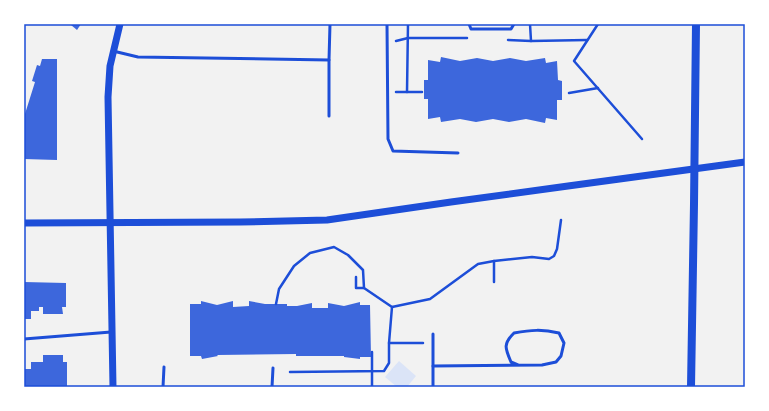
<svg xmlns="http://www.w3.org/2000/svg" width="769" height="411" font-family="'Nunito Sans',sans-serif">
<style>
.green{fill:#dbe4f7}
.building{fill:#3d67dc}
.lines{fill:none;stroke-linecap:round;stroke-linejoin:round}
.path{stroke:#1d4ed8;stroke-width:2.5}
.service{stroke:#1d4ed8;stroke-width:3}
.tertiary{stroke:#1d4ed8;stroke-width:7}
.secondary{stroke:#1d4ed8;stroke-width:8}
.neatline{fill:none;stroke:#1d4ed8;stroke-width:1.5}
</style>
<rect width="100%" height="100%" fill="#f2f2f2"/>
<path class="green" d="M 399,361 L 416,376 L 407,387 L 397,387 L 385,377 Z"/>
<g class="building">
<path d="M 71,24 L 81,24 L 77,30 L 71,25 Z"/>
<path d="M 441,57 L 460,61 L 477,58 L 493,61 L 510,58 L 526,61 L 545,58 L 546,63 L 557,61 L 558,80 L 562,81 L 562,100 L 557,100 L 557,120 L 546,118 L 545,123 L 526,119 L 509,122 L 493,119 L 476,122 L 460,119 L 441,122 L 440,117 L 428,119 L 428,99 L 424,99 L 424,80 L 428,80 L 428,60 L 440,62 Z"/>
<path d="M 42,59 L 57,59 L 57,160 L 24,159 L 24,117 L 35,82 L 32,81 L 37,65 L 40,66 Z"/>
<path d="M 24,282 L 66,283 L 66,307 L 62,307 L 63,314 L 43,314 L 43,307 L 39,307 L 39,311 L 31,311 L 31,319 L 24,319 Z"/>
<path d="M 201,301 L 217,305 L 233,301 L 233,307 L 249,306 L 249,301 L 265,304 L 287,304 L 287,306 L 297,306 L 312,303 L 312,308 L 328,308 L 328,303 L 344,306 L 360,302 L 360,305 L 370,305 L 371,357 L 360,357 L 360,359 L 344,357 L 344,356 L 296,356 L 296,354 L 217,355 L 218,356 L 202,359 L 201,356 L 190,356 L 190,304 L 201,304 Z"/>
<path d="M 43,355 L 63,355 L 63,362 L 67,362 L 67,386 L 24,387 L 24,369 L 31,369 L 31,362 L 43,362 Z"/>
</g>
<g class="lines">
<g class="path">
<path d="M 530,24 L 531,41"/>
<path d="M 598,24 L 574,61 L 642,139"/>
<path d="M 508,40 L 531,41 L 587,40"/>
<path d="M 396,41 L 408,38 L 467,38"/>
<path d="M 396,92 L 422,92"/>
<path d="M 407,92 L 408,24"/>
<path d="M 569,93 L 598,88"/>
<path d="M 494,261 L 494,282"/>
<path d="M 356,277 L 356,288 L 364,288"/>
<path d="M 276,304 L 279,289 L 294,266 L 310,253 L 334,247 L 348,255 L 363,270 L 364,288 L 392,307 L 389,343"/>
<path d="M 392,307 L 430,299 L 478,264 L 494,261 L 532,257 L 549,259 L 554,256 L 557,249 L 561,220"/>
<path d="M 372,352 L 372,386"/>
<path d="M 290,372 L 384,371 L 389,363 L 389,343 L 423,343"/>
</g>
<g class="service">
<path d="M 387,24 L 388,139 L 393,151 L 458,153"/>
<path d="M 469,24 L 471,29 L 511,29 L 514,24"/>
<path d="M 113,51 L 138,57 L 329,60 L 329,116"/>
<path d="M 329,60 L 330,24"/>
<path d="M 24,339 L 111,332"/>
<path d="M 433,366 L 433,334"/>
<path d="M 163,387 L 164,367"/>
<path d="M 272,387 L 273,368"/>
<path d="M 433,387 L 433,366 L 542,365 L 556,362 L 561,356 L 564,343 L 559,333 C 542,329 531,330 514,333 C 503,344 505,348 511,362 L 518,365"/>
</g>
<g class="tertiary">
<path d="M 24,223 L 240,222 L 327,220 L 451,202 L 568,186 L 745,162"/>
<path d="M 113,387 L 108,97 L 110,66 L 120,24"/>
</g>
<path class="secondary" d="M 691,387 L 694,204 L 696,24"/>
</g>
<rect width="769" height="411" fill="none" stroke="#ffffff" stroke-width="50"/>
<rect x="25" y="25" width="719" height="361" class="neatline"/>
</svg>
